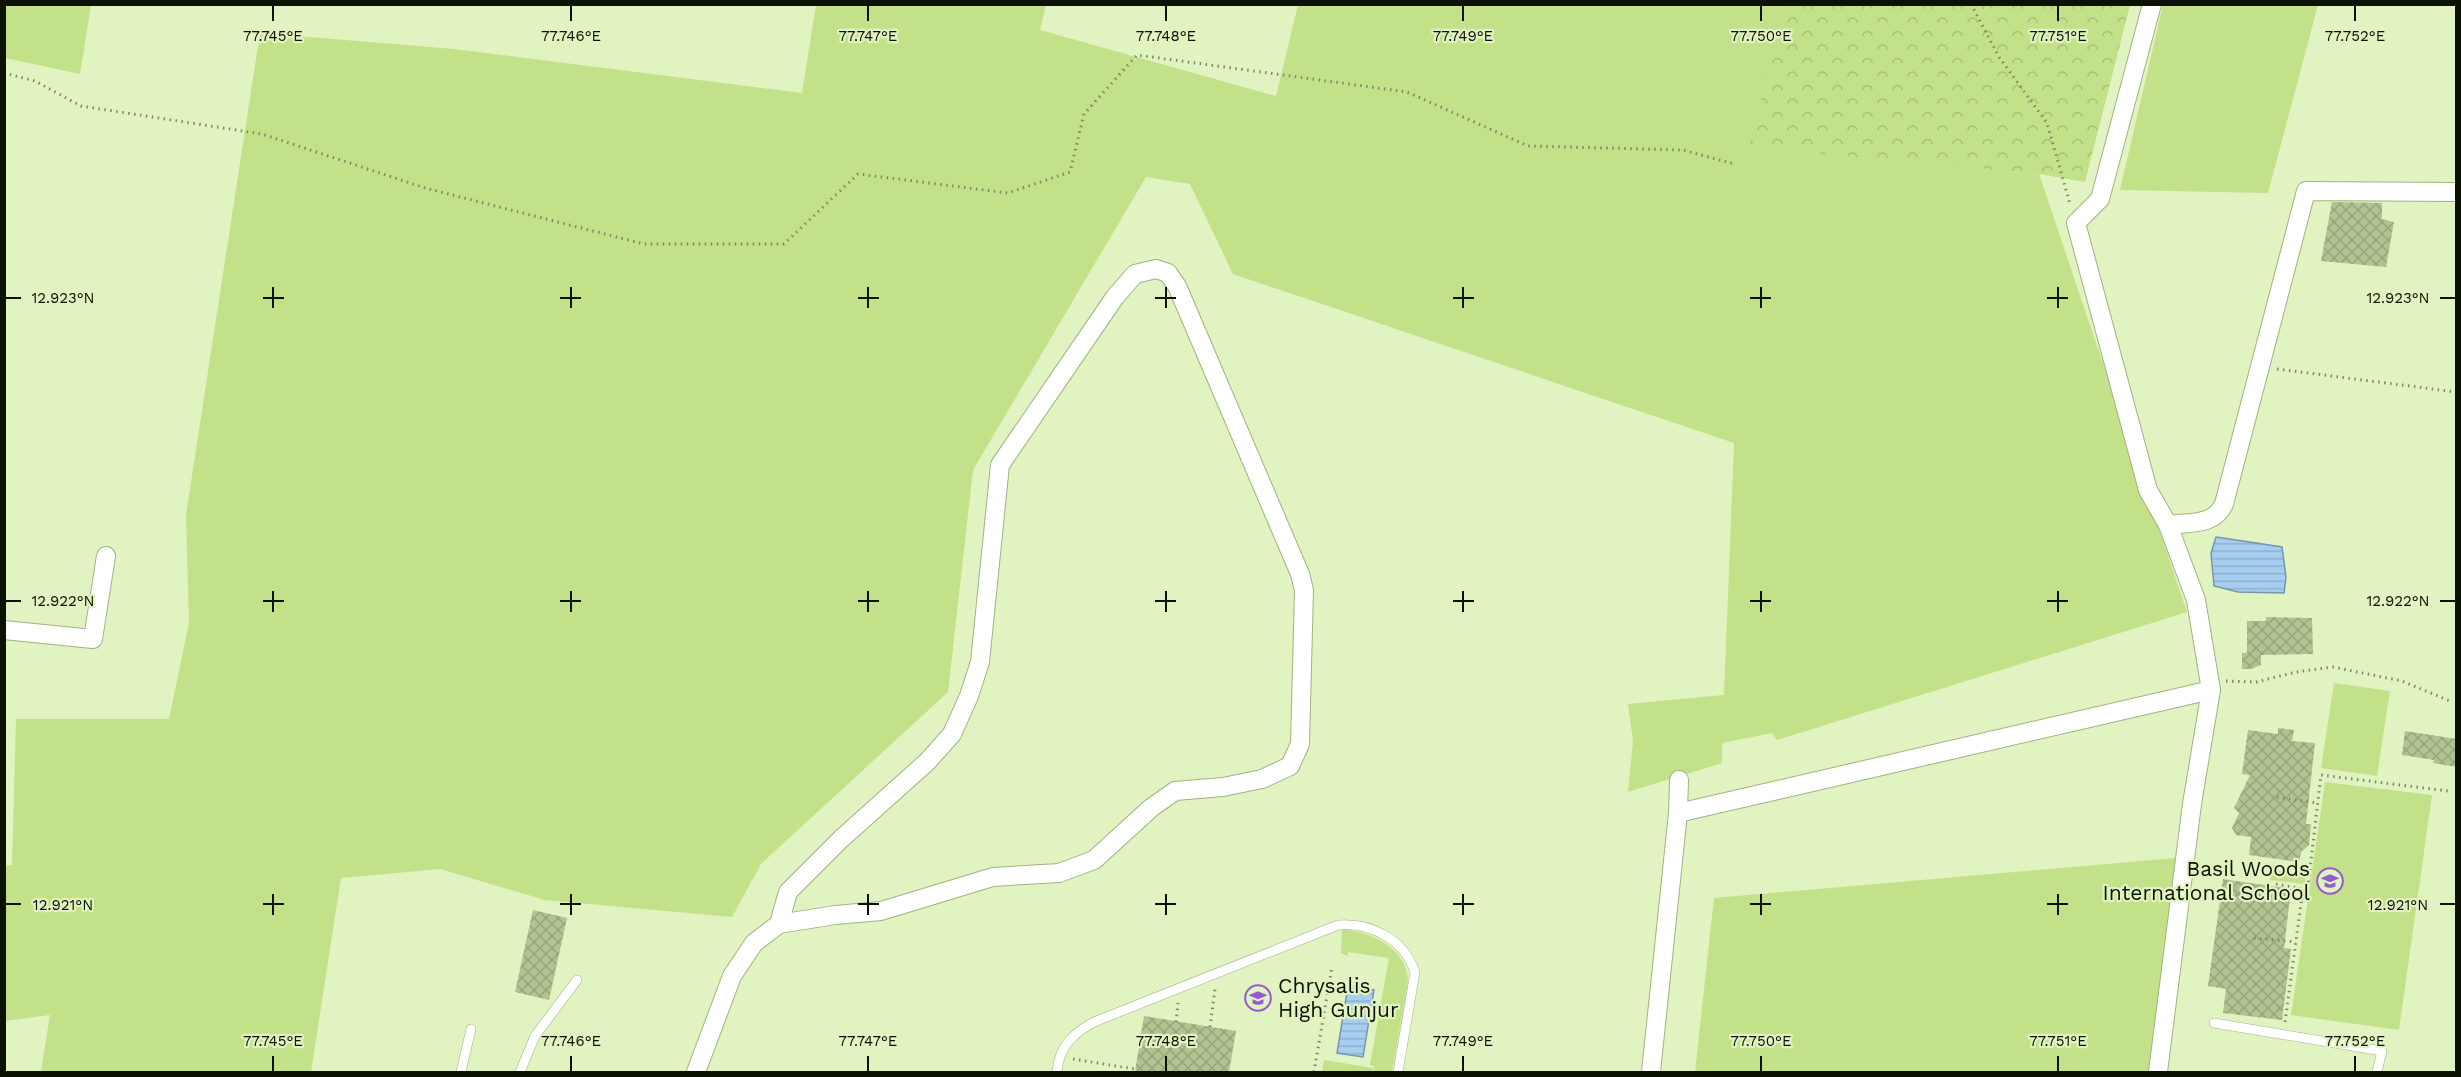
<svg xmlns="http://www.w3.org/2000/svg" width="2461" height="1077" font-family="'Work Sans',sans-serif">
<style>
.grass{fill:#c2e188}
.park{fill:url(#park-crowns)}
.water{fill:url(#water-rules);stroke:#7896a9;stroke-width:1.5}
.building{fill:url(#building-cross-hatch)}
.lines{fill:none;stroke-linecap:round;stroke-linejoin:round}
.lane-casing{stroke:#a0b281;stroke-width:10}
.street-casing{stroke:#a0b281;stroke-width:20}
.path{stroke:#7c8966;stroke-width:3;stroke-dasharray:1.5 4.5;stroke-linecap:butt}
.lane{stroke:#fff;stroke-width:9}
.street{stroke:#fff;stroke-width:18}
.ticks{fill:none;stroke:#0c1202;stroke-width:2}
.labels{text-anchor:middle;stroke-width:4.5;stroke-linejoin:round;paint-order:stroke}
.poi-label{font-size:21px;fill:#0c1202;stroke:#e0f3c0;text-anchor:end}
.ticks-label{font-size:15px;text-anchor:middle;fill:#0c1202;stroke:#e0f3c0;stroke-width:4.5;stroke-linejoin:round;paint-order:stroke}
</style>
<defs>
<pattern id="park-crowns" width="20" height="18" patternUnits="userSpaceOnUse" patternTransform="scale(1.5)"><rect width="20" height="18" fill="#c2e188"/><path d="M2 6a3 3 0 1 1 6 0M12 15a3 3 0 1 1 6 0" fill="none" stroke="#a6c074"/></pattern>
<pattern id="water-rules" width="6" height="5" patternUnits="userSpaceOnUse" patternTransform="scale(1.5)"><rect width="6" height="5" fill="#a6cef0"/><path d="M0 2.5h6" fill="none" stroke="#8eb0cc"/></pattern>
<pattern id="building-cross-hatch" width="8" height="8" patternUnits="userSpaceOnUse" patternTransform="scale(1.5)"><rect width="8" height="8" fill="#b0c391"/><path d="M0 0l8 8M0 8l8-8" fill="none" stroke="#96a67b"/></pattern>
</defs>
<rect width="100%" height="100%" fill="#e0f3c0"/>
<g class="grass">
<path d="M 5,4 L 91,5 L 80,74 L 5,58 Z"/>
<path d="M 816,5 L 1046,5 L 1040,30 L 1276,96 L 1298,5 L 1785,5 L 1750,147 L 2039,174 L 2187,612 L 1777,740 L 1772,733 L 1722,743 L 1722,763 L 1628,792 L 1633,741 L 1628,704 L 1724,695 L 1734,443 L 1233,274 L 1190,184 L 1146,177 L 973,470 L 948,692 L 761,864 L 732,917 L 545,900 L 440,869 L 341,878 L 311,1072 L 41,1072 L 50,1015 L 5,1021 L 4,866 L 12,865 L 16,719 L 169,719 L 189,623 L 186,515 L 260,33 L 454,49 L 802,93 Z"/>
<path d="M 2163,5 L 2318,5 L 2268,193 L 2120,190 Z"/>
<path d="M 2334,683 L 2390,691 L 2377,776 L 2321,768 Z"/>
<path d="M 2325,782 L 2432,795 L 2399,1030 L 2291,1015 Z"/>
<path d="M 2176,858 L 2152,1072 L 1695,1072 L 1714,898 Z"/>
<path d="M 2302,863 L 2308,864 L 2305,884 L 2270,880 L 2272,870 L 2293,872 Z"/>
<path d="M 1342,929 C 1371,932 1408,948 1408,982 L 1392,1072 L 1373,1072 L 1374,1066 L 1370,1065 L 1389,958 L 1348,952 L 1348,956 L 1341,953 Z"/>
<path d="M 1324,1060 L 1373,1068 L 1372,1072 L 1322,1072 Z"/>
</g>
<path class="park" d="M 1785,5 L 2130,5 L 2085,182 L 2039,174 L 1749,147 Z"/>
<g class="water">
<path d="M 2216,537 L 2282,547 L 2286,577 L 2284,593 L 2238,592 L 2214,586 L 2211,553 Z"/>
<path d="M 1348,986 L 1374,990 L 1363,1057 L 1337,1053 Z"/>
</g>
<g class="building">
<path d="M 2332,202 L 2382,203 L 2382,219 L 2394,222 L 2386,267 L 2321,261 Z"/>
<path d="M 2266,617 L 2312,618 L 2313,654 L 2261,655 L 2261,665 L 2251,669 L 2242,669 L 2242,653 L 2247,653 L 2247,621 L 2266,621 Z"/>
<path d="M 2278,728 L 2294,730 L 2292,741 L 2315,743 L 2306,824 L 2311,824 L 2309,845 L 2301,852 L 2299,862 L 2249,855 L 2251,837 L 2236,835 L 2232,828 L 2239,813 L 2234,808 L 2250,775 L 2242,774 L 2248,730 L 2278,734 Z"/>
<path d="M 2405,731 L 2457,739 L 2457,767 L 2433,763 L 2434,760 L 2402,755 Z"/>
<path d="M 2223,879 L 2291,889 L 2284,948 L 2291,949 L 2282,1020 L 2223,1013 L 2226,989 L 2208,986 Z"/>
<path d="M 533,910 L 567,918 L 549,1000 L 515,992 Z"/>
<path d="M 1144,1016 L 1236,1031 L 1229,1072 L 1135,1072 Z"/>
</g>
<g class="lines">
<g class="lane-casing">
<g id="lane">
<path d="M 2214,1023 L 2382,1051 L 2377,1072"/>
<path d="M 461,1072 L 471,1029"/>
<path d="M 520,1072 L 535,1036 L 577,980"/>
<path d="M 1057,1072 C 1059,1047 1072,1034 1094,1022 L 1338,925 C 1370,922 1404,939 1415,972 L 1398,1072"/>
</g>
</g>
<g class="street-casing">
<g id="street">
<path d="M 2152,4 L 2100,199 L 2076,223 L 2148,490 L 2168,525 L 2196,600 L 2211,690 L 2192,804 L 2158,1072"/>
<path d="M 2168,525 C 2190,522 2214,526 2224,504 L 2306,191 L 2456,192"/>
<path d="M 4,630 L 93,639 L 106,556"/>
<path d="M 1678,813 L 2211,690"/>
<path d="M 696,1072 L 732,976 L 754,943 L 779,924 L 835,915 L 881,911 L 993,877 L 1059,873 L 1094,860 L 1151,808 L 1175,791 L 1223,787 L 1262,779 L 1290,766 L 1300,744 L 1304,590 L 1300,574 L 1177,286 L 1168,273 L 1156,269 L 1135,274 L 1115,297 L 1000,465 L 980,662 L 969,696 L 952,734 L 928,761 L 841,839 L 788,892 L 779,924"/>
<path d="M 1651,1072 L 1678,813 L 1679,780"/>
</g>
</g>
<g class="path">
<path d="M 1971,4 L 1999,57 L 2047,123 L 2070,204"/>
<path d="M 4,73 L 35,81 L 81,106 L 262,134 L 425,188 L 644,244 L 784,244 L 858,174 L 1008,193 L 1070,172 L 1084,114 L 1137,55 L 1407,92 L 1528,146 L 1683,150 L 1734,164"/>
<path d="M 2277,369 L 2456,392"/>
<path d="M 2226,681 L 2256,682 L 2296,672 L 2333,667 L 2402,681 L 2450,701"/>
<path d="M 2277,797 L 2317,803"/>
<path d="M 2276,884 L 2303,889"/>
<path d="M 2254,938 L 2296,942"/>
<path d="M 1176,1022 L 1178,1003"/>
<path d="M 2285,1022 L 2303,889 L 2308,886 L 2321,775 L 2448,791"/>
<path d="M 1210,1027 L 1215,989"/>
<path d="M 1073,1059 L 1135,1069"/>
<path d="M 1314,1072 L 1332,967"/>
</g>
<use href="#lane" class="lane"/>
<use href="#street" class="street"/>
</g>
<path class="ticks" d="M 273,6 L 273,21M 571,6 L 571,21M 868,6 L 868,21M 1166,6 L 1166,21M 1463,6 L 1463,21M 1761,6 L 1761,21M 2058,6 L 2058,21M 2355,6 L 2355,21M 273,287 L 273,308M 571,287 L 571,308M 868,287 L 868,308M 1166,287 L 1166,308M 1463,287 L 1463,308M 1761,287 L 1761,308M 2058,287 L 2058,308M 6,298 L 21,298M 263,298 L 284,298M 560,298 L 581,298M 858,298 L 879,298M 1155,298 L 1176,298M 1453,298 L 1474,298M 1750,298 L 1771,298M 2047,298 L 2068,298M 2440,298 L 2455,298M 273,591 L 273,612M 571,591 L 571,612M 868,591 L 868,612M 1166,591 L 1166,612M 1463,591 L 1463,612M 1761,591 L 1761,612M 2058,591 L 2058,612M 6,601 L 21,601M 263,601 L 284,601M 560,601 L 581,601M 858,601 L 879,601M 1155,601 L 1176,601M 1453,601 L 1474,601M 1750,601 L 1771,601M 2047,601 L 2068,601M 2440,601 L 2455,601M 273,894 L 273,915M 571,894 L 571,915M 868,894 L 868,915M 1166,894 L 1166,915M 1463,894 L 1463,915M 1761,894 L 1761,915M 2058,894 L 2058,915M 6,904 L 21,904M 263,904 L 284,904M 560,904 L 581,904M 858,904 L 879,904M 1155,904 L 1176,904M 1453,904 L 1474,904M 1750,904 L 1771,904M 2047,904 L 2068,904M 2440,904 L 2455,904M 273,1056 L 273,1071M 571,1056 L 571,1071M 868,1056 L 868,1071M 1166,1056 L 1166,1071M 1463,1056 L 1463,1071M 1761,1056 L 1761,1071M 2058,1056 L 2058,1071M 2355,1056 L 2355,1071"/>
<defs>
<g id="school-ring" transform="scale(1.35)"><circle r="9.5" fill="#e0f3c0" stroke="#965ad1" stroke-width="1.5"/><path d="M0-5L7-2L0 1L-7-2ZM-4 1L0 2.5L4 1V4Q0 6-4 4Z" fill="#965ad1"/></g>
</defs>
<g fill-rule="evenodd">
<use href="#school-ring" x="2330" y="881"/>
<use href="#school-ring" x="1258" y="998"/>
</g>
<g class="labels">
<g class="poi-label">
<text x="2310" y="876">Basil Woods<tspan x="2310" dy="24">International School</tspan></text>
<text x="1278" y="993" text-anchor="start">Chrysalis<tspan x="1278" dy="24">High Gunjur</tspan></text>
</g>
</g>
<g class="ticks-label">
<text x="273" y="41">77.745°E</text>
<text x="571" y="41">77.746°E</text>
<text x="868" y="41">77.747°E</text>
<text x="1166" y="41">77.748°E</text>
<text x="1463" y="41">77.749°E</text>
<text x="1761" y="41">77.750°E</text>
<text x="2058" y="41">77.751°E</text>
<text x="2355" y="41">77.752°E</text>
<text x="63" y="303">12.923°N</text>
<text x="2398" y="303">12.923°N</text>
<text x="63" y="606">12.922°N</text>
<text x="2398" y="606">12.922°N</text>
<text x="63" y="910">12.921°N</text>
<text x="2398" y="910">12.921°N</text>
<text x="273" y="1046">77.745°E</text>
<text x="571" y="1046">77.746°E</text>
<text x="868" y="1046">77.747°E</text>
<text x="1166" y="1046">77.748°E</text>
<text x="1463" y="1046">77.749°E</text>
<text x="1761" y="1046">77.750°E</text>
<text x="2058" y="1046">77.751°E</text>
<text x="2355" y="1046">77.752°E</text>
</g>
<rect width="2461" height="1077" fill="none" stroke="#0c1202" stroke-width="12"/>
</svg>
